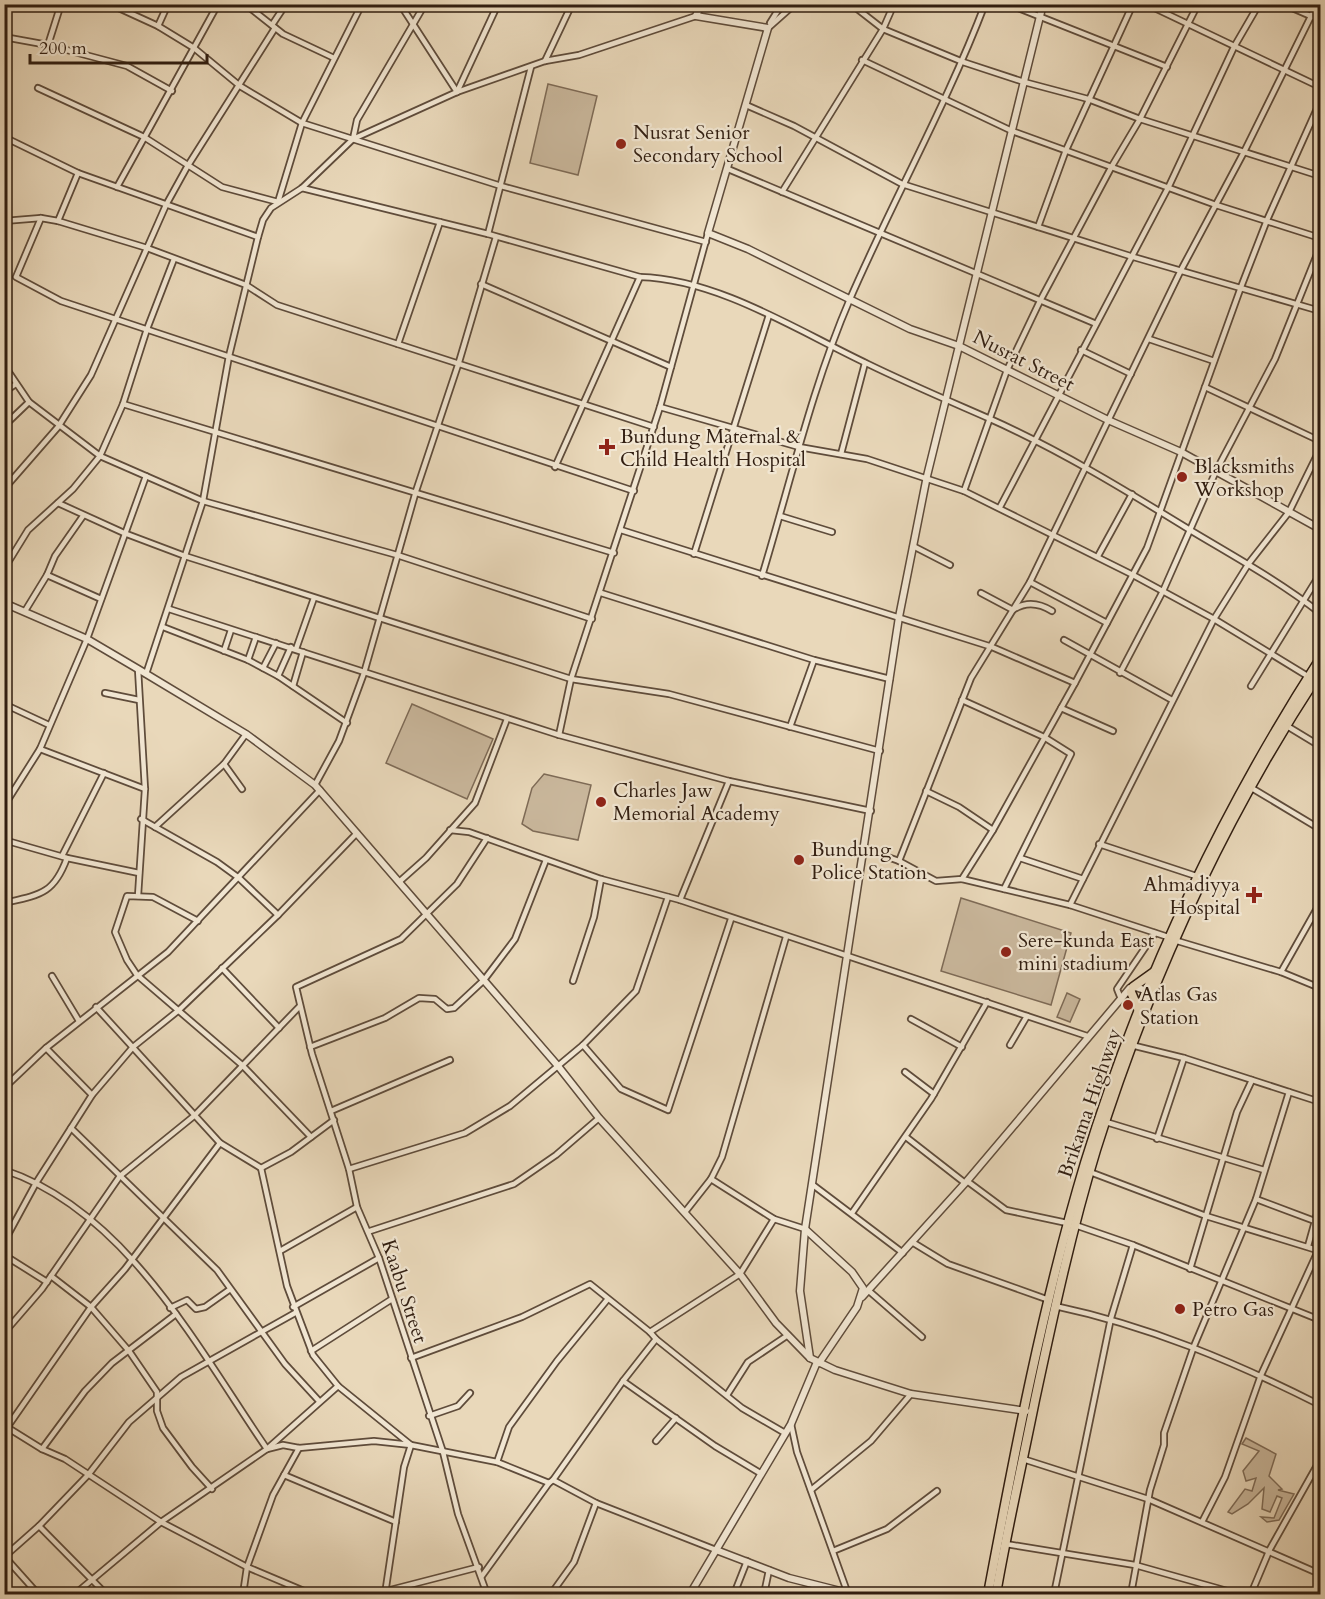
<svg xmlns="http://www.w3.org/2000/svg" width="1325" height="1599" font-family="Cardo,serif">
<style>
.green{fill:#cab89d;stroke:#7e6b57;stroke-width:1.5}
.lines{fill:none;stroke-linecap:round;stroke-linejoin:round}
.minor-casing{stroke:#5f4c3b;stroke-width:8}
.tertiary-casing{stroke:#5f4c3b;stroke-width:9}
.trunk-casing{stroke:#311e11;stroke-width:11}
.minor{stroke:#f1e6d2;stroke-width:4.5}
.tertiary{stroke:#f1e6d2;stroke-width:6}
.trunk{stroke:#e9d8ba;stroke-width:8}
.poi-dot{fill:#8f2418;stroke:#f1e6d2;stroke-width:2}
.labels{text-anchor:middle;stroke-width:4.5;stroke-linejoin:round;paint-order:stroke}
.poi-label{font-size:20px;fill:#311e11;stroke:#f1e6d2;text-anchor:start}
.street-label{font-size:20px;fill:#311e11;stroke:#f1e6d2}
</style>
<rect width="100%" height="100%" fill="#e9d8ba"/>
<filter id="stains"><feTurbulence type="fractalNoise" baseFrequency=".00333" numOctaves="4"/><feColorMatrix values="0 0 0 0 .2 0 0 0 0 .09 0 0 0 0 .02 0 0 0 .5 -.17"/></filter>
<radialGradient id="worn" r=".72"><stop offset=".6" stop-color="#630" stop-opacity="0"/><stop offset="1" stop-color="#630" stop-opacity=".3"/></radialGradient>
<g class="green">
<path d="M 548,84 L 597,96 L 578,175 L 530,163 Z"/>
<path d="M 412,704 L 493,739 L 467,799 L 386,763 Z"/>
<path d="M 544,774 L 591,785 L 578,840 L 533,831 L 522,824 L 532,788 Z"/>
<path d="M 961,898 L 1071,933 L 1051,1005 L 941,971 Z"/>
<path d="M 1067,993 L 1080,999 L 1070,1022 L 1057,1017 Z"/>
<path d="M 1246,1438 L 1276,1454 L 1269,1476 L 1282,1489 L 1278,1490 L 1294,1494 L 1279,1520 L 1267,1522 L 1261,1517 L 1274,1518 L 1282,1498 L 1277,1496 L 1270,1512 L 1262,1509 L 1264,1488 L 1248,1504 L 1232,1514 L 1228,1512 L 1245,1489 L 1252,1491 L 1256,1478 L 1246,1481 L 1243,1471 L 1259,1451 L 1242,1444 Z"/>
</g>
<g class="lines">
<g class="minor-casing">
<g id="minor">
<path d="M 110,4 L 158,26 L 194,48 L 240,86 L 302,123 L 501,186 L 706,242"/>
<path d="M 245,4 L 283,34 L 334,58"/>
<path d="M 400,4 L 457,92"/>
<path d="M 851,4 L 883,29 L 963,62 L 1024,82 L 1088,99 L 1140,119 L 1320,176"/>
<path d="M 1008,4 L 1167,67"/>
<path d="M 1146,4 L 1320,87"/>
<path d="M 1283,4 L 1320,20"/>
<path d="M 770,23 L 782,4"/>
<path d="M 272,25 L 286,4"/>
<path d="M 158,26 L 168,4"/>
<path d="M 768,28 L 795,4"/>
<path d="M 4,37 L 48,45 L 127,66 L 172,91"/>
<path d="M 48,45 L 61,4"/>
<path d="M 862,60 L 1012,131 L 1216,205 L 1320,238"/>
<path d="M 545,61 L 572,4"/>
<path d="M 38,88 L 144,137 L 222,187 L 278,202 L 302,123 L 362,4"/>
<path d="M 457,92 L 498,4"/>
<path d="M 746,105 L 794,126 L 902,184 L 1130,256 L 1320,311"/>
<path d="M 4,137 L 78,173 L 258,237"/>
<path d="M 353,139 L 357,120 L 425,4"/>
<path d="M 728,169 L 1094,323"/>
<path d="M 117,187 L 218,4"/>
<path d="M 302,188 L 488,234 L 640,277 L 555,467"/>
<path d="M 782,192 L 883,29 L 894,4"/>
<path d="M 41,218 L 16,277 L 61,301 L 634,491"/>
<path d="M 4,221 L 41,218 L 58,221 L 147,248 L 246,285 L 277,305 L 654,427"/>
<path d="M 58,221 L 78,173"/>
<path d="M 1038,227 L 1066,150 L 1133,4"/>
<path d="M 488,234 L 531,67"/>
<path d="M 640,277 C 718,279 798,331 868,364 C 907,383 947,400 988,418 C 1058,449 1125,490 1190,530 C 1235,557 1279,581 1320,613"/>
<path d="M 481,284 L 671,367"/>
<path d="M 1149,339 L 1214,361"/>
<path d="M 398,344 L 440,222"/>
<path d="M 1081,350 L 1131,374"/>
<path d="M 4,365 L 29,402 L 100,456 L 203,501 L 397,555 L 592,619"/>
<path d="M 1205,387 L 1320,441"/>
<path d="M 4,392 L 16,384"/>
<path d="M 123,404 L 614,553"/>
<path d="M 660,407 L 799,447 L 867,459 L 964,491 L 1133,575 L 1214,619 L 1309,677"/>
<path d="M 4,426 L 29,402"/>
<path d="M 841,454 L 865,363"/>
<path d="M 4,489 L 58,427 L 91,375 L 166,205 L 187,167 L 275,28"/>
<path d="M 964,491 L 1007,370 L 1040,301 L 1112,166 L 1140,119 L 1198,4"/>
<path d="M 58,503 L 124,533 L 185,556 L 571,679 L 669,694 L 880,751"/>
<path d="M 1000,507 L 1169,186 L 1234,47 L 1259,4"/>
<path d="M 780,516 L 832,532"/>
<path d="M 621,530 L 992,647 L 1075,683"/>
<path d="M 913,546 L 950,565"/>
<path d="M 694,554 L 769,315"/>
<path d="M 1098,556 L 1132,494"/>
<path d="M 4,569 L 28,530 L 73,489 L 100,456 L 123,404 L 147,329 L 174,259"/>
<path d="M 47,575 L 55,556 L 83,516"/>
<path d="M 762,576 C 790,484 812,387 850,299 C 893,200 947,104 985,4"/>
<path d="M 1030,582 L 1107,623"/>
<path d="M 601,593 L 814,660 L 890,679"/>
<path d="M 981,593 L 1013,610 C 1026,601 1039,603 1052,611"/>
<path d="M 169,609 L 559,735 L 729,781 L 871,811"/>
<path d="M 25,611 L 47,575 L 101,599"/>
<path d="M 163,627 L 248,660 L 278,676 L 347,723"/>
<path d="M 1064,640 L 1172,700"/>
<path d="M 296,649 L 314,598"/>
<path d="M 224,651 L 231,630"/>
<path d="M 248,660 L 256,637"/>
<path d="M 263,668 L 276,643"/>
<path d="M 1120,673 L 1163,591 L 1216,471 L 1275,359 L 1320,247"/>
<path d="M 146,674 L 203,501 L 229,356 L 258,237 L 263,220 L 271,208 L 302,188 L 353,139 L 457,92 L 545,61 L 579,55 L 696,16"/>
<path d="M 278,676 L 291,647"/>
<path d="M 293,686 L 303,652"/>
<path d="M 1251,686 L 1320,574"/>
<path d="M 105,693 L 139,700"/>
<path d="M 962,700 L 1044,737 L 1071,754 L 1004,889"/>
<path d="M 4,704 L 49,725"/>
<path d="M 1061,708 L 1113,731"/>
<path d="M 1287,726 L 1320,746"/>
<path d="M 790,727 L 814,660"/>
<path d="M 559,735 L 571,679 L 660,407 L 708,233"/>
<path d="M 40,749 L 145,789"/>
<path d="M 224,764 L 242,789"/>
<path d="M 315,785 L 339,741 L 364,673 L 416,491 L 459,362 L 496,237"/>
<path d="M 1250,787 L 1320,829"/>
<path d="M 926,791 L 959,807 L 993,830"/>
<path d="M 4,806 L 40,749 L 87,639 L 146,476"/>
<path d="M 141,819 L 217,862 L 239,878 L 278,915"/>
<path d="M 155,827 L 224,764 L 246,734"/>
<path d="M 450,830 L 469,832 L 601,879 L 680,900 L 1087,1036"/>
<path d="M 4,840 L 67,858 L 139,873"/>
<path d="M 1099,844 L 1196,876"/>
<path d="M 865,849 L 899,861 L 936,881 L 962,879 L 993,830 L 1075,683 L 1147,548 L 1241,287 L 1267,220 L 1320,102"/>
<path d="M 62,856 L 104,773"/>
<path d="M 1020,858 L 1083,879"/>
<path d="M 899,861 L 971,678 L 1030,582 L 1181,270 L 1244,152 L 1317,4"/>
<path d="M 962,879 L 1070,905 L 1168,937"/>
<path d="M 399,882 L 426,858 L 475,803 L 507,719"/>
<path d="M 138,896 L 145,789 L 138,669"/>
<path d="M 680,900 L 729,781"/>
<path d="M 4,903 C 40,895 54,894 67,858"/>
<path d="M 1070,905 L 1214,619 L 1249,563 L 1289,512 L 1320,449"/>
<path d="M 198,921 L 153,897 L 127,896 L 115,932 L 127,960 L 137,975 L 242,1065 L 311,1137"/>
<path d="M 1174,940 L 1281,972 L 1320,988"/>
<path d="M 222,968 L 279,1028"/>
<path d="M 1281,972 L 1320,903"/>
<path d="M 52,976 L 79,1021"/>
<path d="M 573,981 L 594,917 L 601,879"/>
<path d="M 1121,999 L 1117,989 L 1155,933"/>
<path d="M 96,1007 L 220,1143 L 261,1168 L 291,1152 L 334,1120"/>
<path d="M 911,1019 L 962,1047"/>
<path d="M 583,1045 L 621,1089 L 668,1110 L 731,919"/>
<path d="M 1010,1045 L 1027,1016"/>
<path d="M 1131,1045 L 1184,1058 L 1320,1102"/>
<path d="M 310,1047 L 385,1018 L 419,998 L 435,999 L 447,1009 L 454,1008 L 484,980 L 515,939 L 546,860"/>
<path d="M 46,1048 L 92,1095"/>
<path d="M 905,1072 L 934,1094"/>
<path d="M 4,1088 L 46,1048 L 168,952 L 320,790"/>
<path d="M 331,1111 L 450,1060"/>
<path d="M 1106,1122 L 1264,1170"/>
<path d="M 71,1128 L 217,1270 L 285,1364 L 319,1401"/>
<path d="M 906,1137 L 965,1183"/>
<path d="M 1157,1139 L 1184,1058"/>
<path d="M 261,1168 L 287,1286 L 313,1355 L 338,1386 L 411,1445 L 404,1467 L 385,1594"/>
<path d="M 349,1169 L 465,1133 L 510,1106 L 583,1045 L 636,991 L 668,897"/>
<path d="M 4,1170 C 126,1210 199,1350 267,1449"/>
<path d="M 1090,1172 L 1206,1216 L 1320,1251"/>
<path d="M 711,1179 L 774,1219 L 805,1229"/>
<path d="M 967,1181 L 1006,1210 L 1067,1223"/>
<path d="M 813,1185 L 903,1253"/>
<path d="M 1256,1199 L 1320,1223"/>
<path d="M 685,1212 L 711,1179 L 722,1157 L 786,937"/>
<path d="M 852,1213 L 931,1099 L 987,1002"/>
<path d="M 1075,1225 L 1133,1245 L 1320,1320"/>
<path d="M 370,1231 L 514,1184 L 556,1155 L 599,1118"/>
<path d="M 4,1242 L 36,1183 L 92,1095 L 133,1047 L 179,1010 L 278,915 L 357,833"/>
<path d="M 912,1242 L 948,1264 L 1049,1300"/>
<path d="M 1308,1246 L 1320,1203"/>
<path d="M 280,1251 L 357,1207"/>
<path d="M 4,1255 L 47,1282"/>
<path d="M 1190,1269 L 1237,1112 L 1252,1080"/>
<path d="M 51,1276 L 91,1307 L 129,1351 L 157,1392 L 157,1411 L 163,1428 L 192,1467 L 212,1489"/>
<path d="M 869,1291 L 922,1337"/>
<path d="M 1055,1306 C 1149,1326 1235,1362 1320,1405"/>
<path d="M 293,1307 L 379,1258"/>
<path d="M 170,1308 L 187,1300 L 196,1309 L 205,1307 L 229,1290"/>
<path d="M 650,1332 L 740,1274 L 774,1219"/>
<path d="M 4,1333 L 42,1289 L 120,1176 L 194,1116 L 299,1007"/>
<path d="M 656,1339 L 742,1408 L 785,1433"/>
<path d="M 311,1351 L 392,1299"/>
<path d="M 411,1358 L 522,1317 L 590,1284 L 650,1332 L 656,1339 L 623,1381 L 553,1480"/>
<path d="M 623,1381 L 715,1446 L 760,1473"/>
<path d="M 727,1395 L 748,1362 L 788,1335"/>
<path d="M 429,1416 L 458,1406 L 470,1393"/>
<path d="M 791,1424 L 797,1452 L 848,1594"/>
<path d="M 5,1426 L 42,1449 L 65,1459 L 161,1522 L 247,1567 L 311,1594"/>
<path d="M 4,1432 L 91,1307 L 125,1269 L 220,1143"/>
<path d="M 656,1441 L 676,1418"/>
<path d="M 42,1449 L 85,1391 L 112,1363 L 176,1314"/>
<path d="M 267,1449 L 283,1445 L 299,1448 L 374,1441 L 411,1445 L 497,1462 L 549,1483 L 553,1480 L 596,1503 L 716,1550"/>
<path d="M 1023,1459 L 1148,1499 L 1320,1574"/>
<path d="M 497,1462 L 509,1427 L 557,1361 L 607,1300"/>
<path d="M 284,1475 L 396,1522"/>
<path d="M 811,1490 L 871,1441 L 911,1394"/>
<path d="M 1202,1522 L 1225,1477 L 1261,1375 L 1318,1251"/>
<path d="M 39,1526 L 106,1594"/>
<path d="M 1006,1544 L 1135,1565 L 1238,1594"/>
<path d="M 833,1551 L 887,1529 L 937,1491"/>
<path d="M 4,1556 L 38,1594"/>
<path d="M 4,1557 L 39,1526 L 88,1475 L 129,1422 L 181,1377 L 295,1313"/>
<path d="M 482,1576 L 549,1483"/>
<path d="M 386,1591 L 479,1567"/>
<path d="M 75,1594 L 161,1522 L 267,1449 L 338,1386"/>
<path d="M 243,1594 L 247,1567 L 273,1495 L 299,1448"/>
<path d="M 487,1594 L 458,1514 L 443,1452 L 379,1258 L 357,1207 L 349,1169 L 312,1054 L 296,987 L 401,939 L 457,884 L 487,838"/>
<path d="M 551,1594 L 574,1562 L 596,1503"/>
<path d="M 734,1594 L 747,1561"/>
<path d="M 764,1594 L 769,1570"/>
<path d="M 1054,1594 L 1111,1318 L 1133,1245"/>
<path d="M 1131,1594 L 1150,1490 L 1164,1445 L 1164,1433 L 1194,1346 L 1256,1199 L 1289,1092"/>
<path d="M 1251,1594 L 1270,1549 L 1320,1460"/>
</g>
</g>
<g class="tertiary-casing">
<g id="tertiary">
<path d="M 701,4 L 696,16 L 768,28 L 708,233 L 748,249 L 910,329 L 959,346 L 1108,420 L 1181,452 L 1320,529"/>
<path d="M 4,603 L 87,639 L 138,669 L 246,734 L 315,785 L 558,1066 L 599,1118 L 740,1274 L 776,1323 L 810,1358 L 835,1370 L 911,1394 L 1026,1411"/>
<path d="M 805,1229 L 852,1272 L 863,1288 L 857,1307 L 819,1363"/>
<path d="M 862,1297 L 967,1181 L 1130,988 L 1135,987 L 1148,991"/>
<path d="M 810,1358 L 800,1291 L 805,1229 L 899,617 L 927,476 L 1043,4"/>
<path d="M 716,1550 L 789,1578 L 852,1594"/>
<path d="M 690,1594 L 791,1424 L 817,1362"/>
</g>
</g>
<g class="trunk-casing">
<g id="trunk">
<path d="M 1133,987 L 1154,972"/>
<path d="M 1131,992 L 1139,1011"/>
<path d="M 988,1594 C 1015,1450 1043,1303 1085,1163 C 1140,984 1219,816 1320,659"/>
<path d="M 996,1594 C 1007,1530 1022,1465 1035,1400 C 1053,1316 1071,1232 1096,1150 C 1149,981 1223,820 1320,672"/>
</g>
</g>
<use href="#minor" class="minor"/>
<use href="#tertiary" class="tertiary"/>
<use href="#trunk" class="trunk"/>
</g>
<g class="poi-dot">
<circle cx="621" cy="144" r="6"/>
<path d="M604 438h6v6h6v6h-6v6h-6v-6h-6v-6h6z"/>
<circle cx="1182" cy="477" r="6"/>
<circle cx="601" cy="802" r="6"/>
<circle cx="799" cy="860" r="6"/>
<path d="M1251 886h6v6h6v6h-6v6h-6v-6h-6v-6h6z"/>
<circle cx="1006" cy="952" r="6"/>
<circle cx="1128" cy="1005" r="6"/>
<circle cx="1180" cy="1309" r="6"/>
</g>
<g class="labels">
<g class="poi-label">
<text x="633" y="139">Nusrat Senior<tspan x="633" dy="23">Secondary School</tspan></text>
<text x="620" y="443">Bundung Maternal &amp;<tspan x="620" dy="23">Child Health Hospital</tspan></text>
<text x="1194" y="473">Blacksmiths<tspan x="1194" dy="23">Workshop</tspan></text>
<text x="613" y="797">Charles Jaw<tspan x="613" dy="23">Memorial Academy</tspan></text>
<text x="811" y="856">Bundung<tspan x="811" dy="23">Police Station</tspan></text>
<text x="1240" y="891" text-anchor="end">Ahmadiyya<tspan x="1240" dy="23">Hospital</tspan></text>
<text x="1018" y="947">Sere-kunda East<tspan x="1018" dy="23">mini stadium</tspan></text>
<text x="1140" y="1001">Atlas Gas<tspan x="1140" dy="23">Station</tspan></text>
<text x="1192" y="1316">Petro Gas</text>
</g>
<g class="street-label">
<text transform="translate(1024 360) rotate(27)" y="7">Nusrat Street</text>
<text transform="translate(1089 1103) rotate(-71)" y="7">Brikama Highway</text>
<text transform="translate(405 1291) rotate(72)" y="7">Kaabu Street</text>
</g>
</g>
<rect width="1325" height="1599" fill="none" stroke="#e9d8ba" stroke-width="24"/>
<rect x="6" y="6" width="1313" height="1587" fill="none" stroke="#311e11" stroke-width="3"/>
<rect x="12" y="12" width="1301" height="1575" fill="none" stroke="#311e11" stroke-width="1.5"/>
<path d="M30 54v9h177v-9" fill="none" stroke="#311e11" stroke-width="3"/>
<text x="39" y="54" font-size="18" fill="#311e11" stroke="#f1e6d2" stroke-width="4.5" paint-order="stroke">200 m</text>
<rect width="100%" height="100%" filter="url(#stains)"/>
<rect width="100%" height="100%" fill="url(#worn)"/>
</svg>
